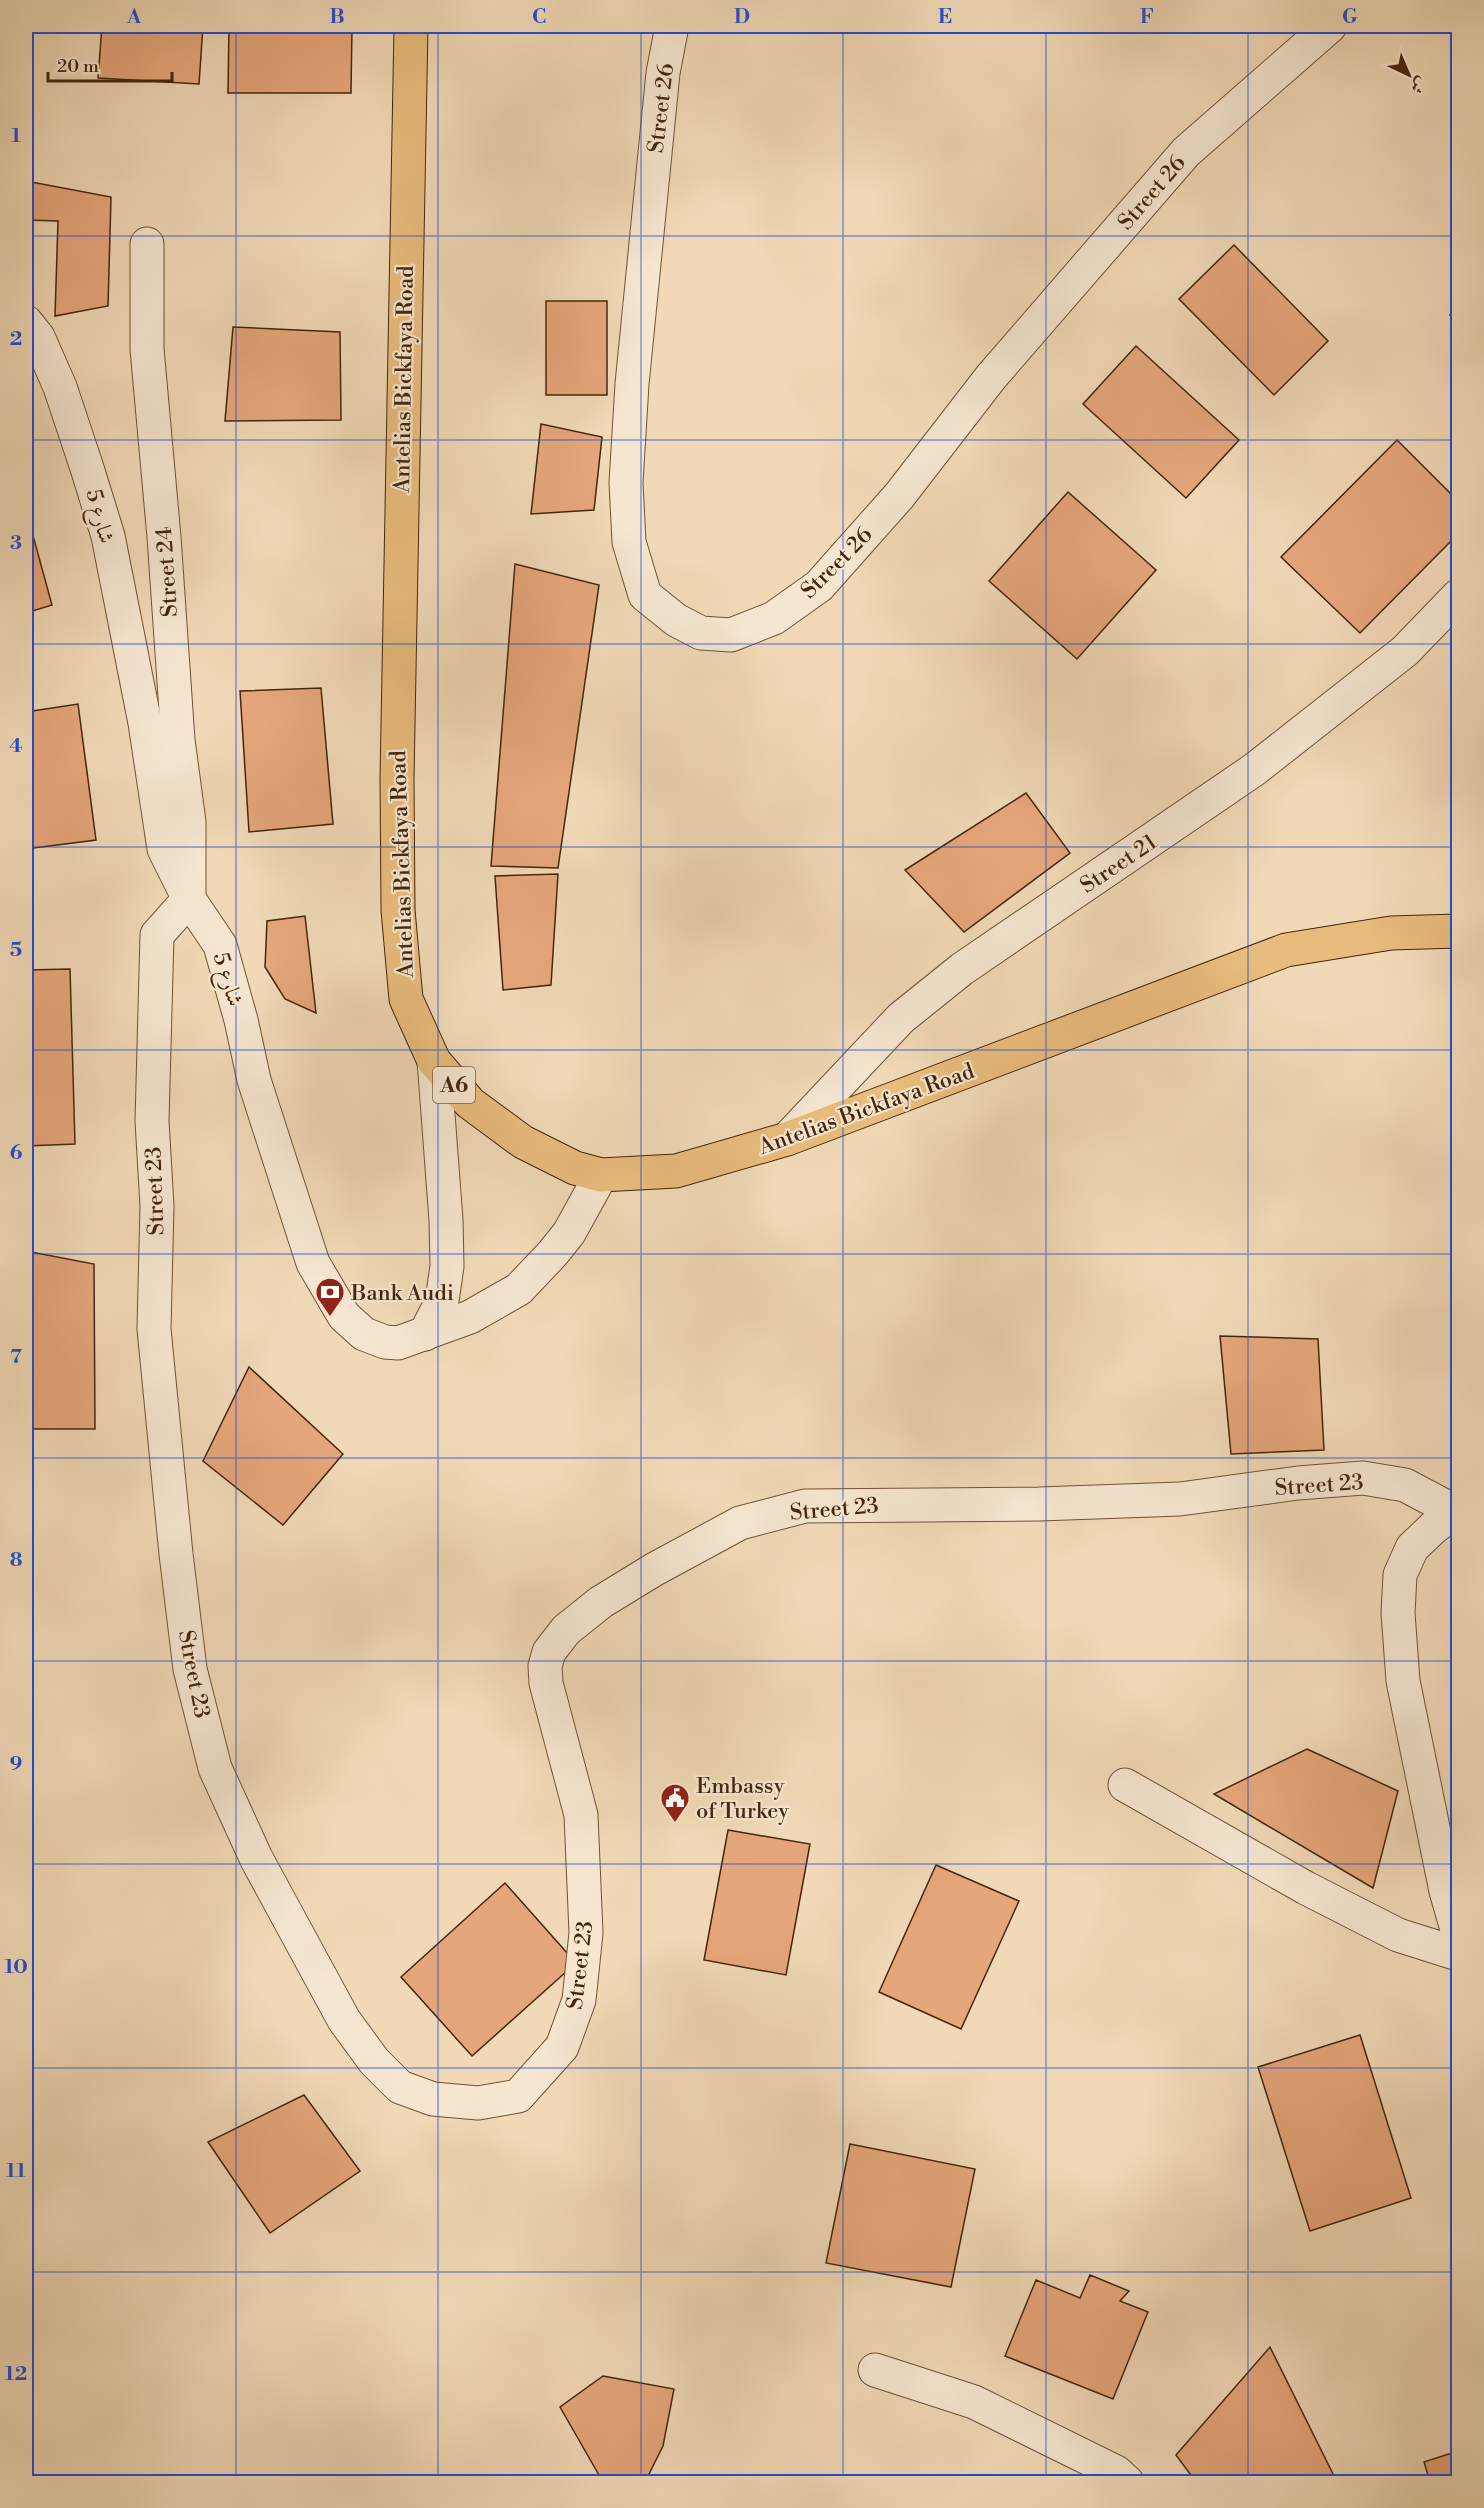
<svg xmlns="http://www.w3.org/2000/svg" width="1484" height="2508" font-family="'Libre Bodoni',Amiri,serif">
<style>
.building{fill:#e6a67b;stroke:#44250c;stroke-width:1.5}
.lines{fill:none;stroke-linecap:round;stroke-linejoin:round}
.street-casing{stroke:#6f5237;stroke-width:35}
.highway-casing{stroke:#44250c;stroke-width:35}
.street{stroke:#f6e6d0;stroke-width:33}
.highway{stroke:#e8bc7c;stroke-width:33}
.grid{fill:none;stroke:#1d4ed8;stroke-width:1.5;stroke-opacity:0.55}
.labels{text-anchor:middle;stroke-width:4.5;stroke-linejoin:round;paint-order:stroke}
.shield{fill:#f6e6d0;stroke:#795f47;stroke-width:1.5}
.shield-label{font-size:21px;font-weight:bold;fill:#44250c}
.street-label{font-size:22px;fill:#44250c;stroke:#f6e6d0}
.poi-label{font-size:22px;fill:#44250c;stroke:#f6e6d0;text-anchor:start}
.neatline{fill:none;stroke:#1d4ed8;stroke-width:2}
.grid-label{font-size:20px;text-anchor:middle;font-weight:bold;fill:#1d4ed8}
</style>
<rect width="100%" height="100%" fill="#f1d9b7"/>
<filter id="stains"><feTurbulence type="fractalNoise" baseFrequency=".00333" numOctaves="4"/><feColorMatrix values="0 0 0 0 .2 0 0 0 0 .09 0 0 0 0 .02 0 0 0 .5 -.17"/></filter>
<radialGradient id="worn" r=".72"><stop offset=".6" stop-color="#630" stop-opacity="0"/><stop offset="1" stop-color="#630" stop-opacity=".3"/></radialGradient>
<g class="building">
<path d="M 102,26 L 203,26 L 199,84 L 98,78 Z"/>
<path d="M 229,26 L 352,26 L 351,93 L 228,93 Z"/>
<path d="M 26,181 L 111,197 L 108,306 L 55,316 L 58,221 L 26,220 Z"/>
<path d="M 1234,245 L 1328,341 L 1274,395 L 1179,299 Z"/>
<rect x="546" y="301" width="61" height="94"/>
<path d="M 1458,305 L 1458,322 L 1450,315 Z"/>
<path d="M 233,327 L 340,332 L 341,420 L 225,421 Z"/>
<path d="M 1136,346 L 1239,440 L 1186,498 L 1083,404 Z"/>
<path d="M 541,424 L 602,437 L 594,510 L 531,514 Z"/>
<path d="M 1397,440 L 1458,501 L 1458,534 L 1360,633 L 1281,557 Z"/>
<path d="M 1068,492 L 1156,570 L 1077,659 L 989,581 Z"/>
<path d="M 26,510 L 52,605 L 26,613 Z"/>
<path d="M 515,564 L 599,585 L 558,868 L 491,866 Z"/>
<path d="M 321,688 L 333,824 L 249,832 L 240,691 Z"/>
<path d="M 78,704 L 96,840 L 26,849 L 26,712 Z"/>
<path d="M 1026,793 L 1070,853 L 964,932 L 905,870 Z"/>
<path d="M 558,874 L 551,985 L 503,990 L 495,876 Z"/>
<path d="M 305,916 L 316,1013 L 285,999 L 265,967 L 267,921 Z"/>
<path d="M 70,969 L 75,1144 L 26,1146 L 26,970 Z"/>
<path d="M 26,1251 L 94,1264 L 95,1429 L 26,1429 Z"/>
<path d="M 1220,1336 L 1318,1339 L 1324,1450 L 1231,1454 Z"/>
<path d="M 249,1367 L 343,1454 L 283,1525 L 203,1461 Z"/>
<path d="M 1307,1749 L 1398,1791 L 1373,1888 L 1214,1794 Z"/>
<path d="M 728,1830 L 810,1844 L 786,1975 L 704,1960 Z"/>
<path d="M 936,1865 L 1019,1901 L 961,2029 L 879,1992 Z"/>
<path d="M 505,1883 L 576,1963 L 472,2056 L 401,1977 Z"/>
<path d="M 1360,2035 L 1411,2198 L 1310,2231 L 1258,2067 Z"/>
<path d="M 304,2095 L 360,2171 L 270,2233 L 208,2142 Z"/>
<path d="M 850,2144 L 975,2169 L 951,2287 L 826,2263 Z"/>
<path d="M 1090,2275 L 1129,2291 L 1120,2301 L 1148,2312 L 1113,2399 L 1005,2356 L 1036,2280 L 1080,2298 Z"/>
<path d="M 1270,2347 L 1337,2482 L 1196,2482 L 1176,2455 Z"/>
<path d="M 603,2376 L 674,2389 L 663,2446 L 645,2482 L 603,2482 L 560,2407 Z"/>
<path d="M 1458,2451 L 1458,2482 L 1430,2482 L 1424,2462 Z"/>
</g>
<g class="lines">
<g class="street-casing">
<g id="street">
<path d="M 672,26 L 663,73 L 632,384 L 626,483 L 629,542 L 645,595 L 676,620 L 701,633 L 731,635 L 774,618 L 819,586 L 899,496 L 991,377 L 1186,152 L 1330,26"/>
<path d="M 147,244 L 147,349 L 164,537 L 178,740 L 189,822 L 189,899 L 157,935 L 152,1121 L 157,1206 L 154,1329 L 176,1554 L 190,1669 L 215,1768 L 256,1858 L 344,2020 L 374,2061 L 400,2087 L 433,2099 L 478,2103 L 518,2096 L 562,2047 L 579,2000 L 586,1933 L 581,1815 L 546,1683 L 545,1666 L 549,1652 L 566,1630 L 601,1602 L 655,1569 L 740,1523 L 805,1506 L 1039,1504 L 1180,1499 L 1298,1483 L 1363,1478 L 1405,1485 L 1454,1511"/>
<path d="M 26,322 L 38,337 L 60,387 L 87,468 L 108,536 L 145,723 L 164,849 L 189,899 L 220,945 L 241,1020 L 254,1080 L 313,1263 L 344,1316 L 364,1334 L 385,1342 L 398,1343 L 470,1317 L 519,1289 L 553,1253 L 569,1233 L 601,1175"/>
<path d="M 787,1139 L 901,1018 L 962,969 L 1255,769 L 1405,651 L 1458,596"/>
<path d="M 425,1334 L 442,1301 L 447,1266 L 446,1220 L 434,1061"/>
<path d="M 1458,1509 L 1433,1528 L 1412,1548 L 1400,1575 L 1398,1613 L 1403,1681 L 1446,1891 L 1458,1933"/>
<path d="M 1125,1785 L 1306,1888 L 1398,1935 L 1458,1954"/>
<path d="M 875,2370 L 974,2402 L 1116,2472 L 1127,2482"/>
</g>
</g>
<g class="highway-casing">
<path id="highway" d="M 411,26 L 397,779 L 398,910 L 406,999 L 434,1061 L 470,1103 L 523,1142 L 575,1168 L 601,1175 L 676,1171 L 787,1139 L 1286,950 L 1391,933 L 1458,931"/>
</g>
<use href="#street" class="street"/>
<use href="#highway" class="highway"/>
</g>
<path class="grid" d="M 236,26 L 236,2482M 438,26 L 438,2482M 641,26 L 641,2482M 843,26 L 843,2482M 1046,26 L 1046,2482M 1248,26 L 1248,2482M 26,236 L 1458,236M 26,440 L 1458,440M 26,644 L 1458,644M 26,847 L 1458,847M 26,1050 L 1458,1050M 26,1254 L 1458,1254M 26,1458 L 1458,1458M 26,1661 L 1458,1661M 26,1864 L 1458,1864M 26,2068 L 1458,2068M 26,2272 L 1458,2272"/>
<defs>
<g id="bank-pin" transform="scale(1.5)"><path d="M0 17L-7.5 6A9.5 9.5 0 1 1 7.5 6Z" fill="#8f2418" stroke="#f6e6d0"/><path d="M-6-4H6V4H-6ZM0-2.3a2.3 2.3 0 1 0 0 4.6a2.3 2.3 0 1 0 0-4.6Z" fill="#fff"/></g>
<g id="civic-pin" transform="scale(1.5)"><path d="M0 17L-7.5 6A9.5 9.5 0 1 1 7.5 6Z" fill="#8f2418" stroke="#f6e6d0"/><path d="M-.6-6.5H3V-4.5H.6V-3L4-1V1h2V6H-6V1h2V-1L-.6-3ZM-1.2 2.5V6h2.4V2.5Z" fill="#fff"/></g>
</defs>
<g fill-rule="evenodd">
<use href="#bank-pin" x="330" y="1292"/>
<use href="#civic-pin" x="675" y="1798"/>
</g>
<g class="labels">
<rect class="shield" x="433" y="1067" width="42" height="36" rx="4.5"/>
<g class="shield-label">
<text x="454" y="1092">A6</text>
</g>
<g class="street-label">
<text transform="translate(660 108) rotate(-83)" y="8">Street 26</text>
<text transform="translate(1151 192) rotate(-49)" y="8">Street 26</text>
<text transform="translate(403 379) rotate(-89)" y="8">Antelias Bickfaya Road</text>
<text transform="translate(101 516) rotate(75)" y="8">شارع 5</text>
<text transform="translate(836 562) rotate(-45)" y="8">Street 26</text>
<text transform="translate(166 572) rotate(-94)" y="8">Street 24</text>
<text transform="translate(1118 863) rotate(-34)" y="8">Street 21</text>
<text transform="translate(401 864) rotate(-92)" y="8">Antelias Bickfaya Road</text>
<text transform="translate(229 979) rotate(73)" y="8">شارع 5</text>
<text transform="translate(866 1108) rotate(-20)" y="8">Antelias Bickfaya Road</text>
<text transform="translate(154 1191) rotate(-92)" y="8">Street 23</text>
<text transform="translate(1319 1484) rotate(-4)" y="8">Street 23</text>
<text transform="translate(834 1508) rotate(-5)" y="8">Street 23</text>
<text transform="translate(195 1674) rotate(79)" y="8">Street 23</text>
<text transform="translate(579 1965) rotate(-83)" y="8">Street 23</text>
</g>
<g class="poi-label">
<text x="351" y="1300">Bank Audi</text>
<text x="696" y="1793">Embassy<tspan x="696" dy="25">of Turkey</tspan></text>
</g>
</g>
<rect width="1484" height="2508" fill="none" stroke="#f1d9b7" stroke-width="66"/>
<g transform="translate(1409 75) rotate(136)" stroke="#f6e6d0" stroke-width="4.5" paint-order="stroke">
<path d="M0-4.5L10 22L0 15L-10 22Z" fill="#44250c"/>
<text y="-9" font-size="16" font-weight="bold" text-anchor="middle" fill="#44250c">ش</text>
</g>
<path d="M48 72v9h124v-9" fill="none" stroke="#44250c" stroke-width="3"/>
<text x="57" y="72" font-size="18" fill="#44250c" stroke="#f6e6d0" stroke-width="4.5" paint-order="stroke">20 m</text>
<rect x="33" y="33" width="1418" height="2442" class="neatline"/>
<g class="grid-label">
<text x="134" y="23">A</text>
<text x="337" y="23">B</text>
<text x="539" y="23">C</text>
<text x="742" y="23">D</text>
<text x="945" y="23">E</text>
<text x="1147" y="23">F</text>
<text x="1350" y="23">G</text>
<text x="16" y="142">1</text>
<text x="16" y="345">2</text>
<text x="16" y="549">3</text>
<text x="16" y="752">4</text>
<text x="16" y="956">5</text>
<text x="16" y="1159">6</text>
<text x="16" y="1363">7</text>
<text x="16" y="1566">8</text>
<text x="16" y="1770">9</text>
<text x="16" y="1973">10</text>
<text x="16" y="2177">11</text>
<text x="16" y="2380">12</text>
</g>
<rect width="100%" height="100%" filter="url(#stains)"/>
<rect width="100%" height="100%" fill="url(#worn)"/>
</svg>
